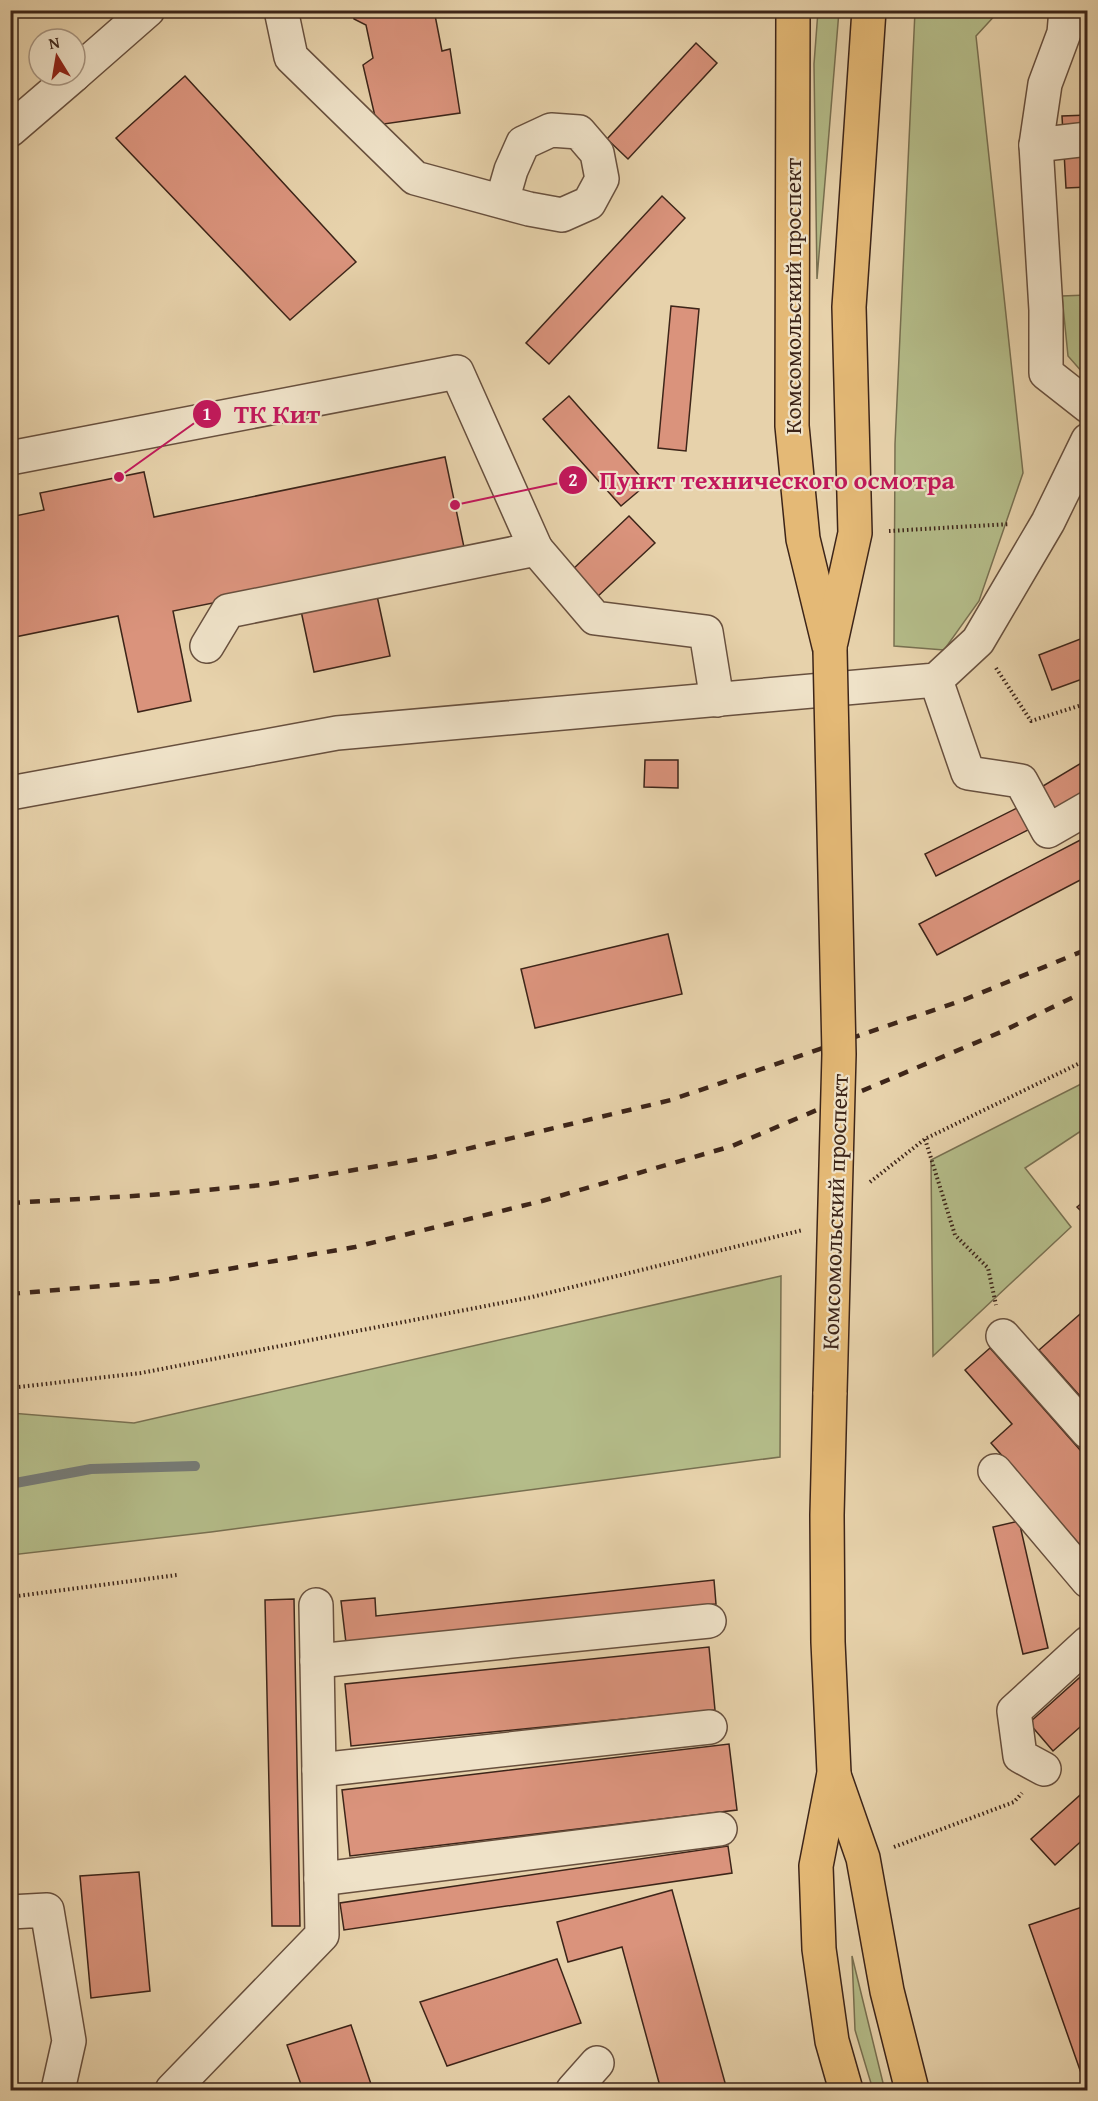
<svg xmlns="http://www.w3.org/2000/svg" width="1098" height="2101" font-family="'Gentium Book Plus',serif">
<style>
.green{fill:#b4bc89;stroke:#787051;stroke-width:1.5}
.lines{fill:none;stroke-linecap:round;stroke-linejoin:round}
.stream{stroke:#757b77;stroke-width:10}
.building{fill:#da937c;stroke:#3d2519;stroke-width:1.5}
.minor-casing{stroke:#68503e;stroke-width:36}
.major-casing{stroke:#3d2519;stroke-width:36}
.path{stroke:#3d2519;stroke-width:4;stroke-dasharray:1.5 3;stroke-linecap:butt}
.minor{stroke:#efe2c8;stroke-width:33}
.major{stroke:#e4b976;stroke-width:33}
.rail{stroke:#3d2519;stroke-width:4.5;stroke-dasharray:10 10;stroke-linecap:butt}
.major-bridge-casing{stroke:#3d2519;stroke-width:36;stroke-linecap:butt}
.major-bridge{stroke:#e4b976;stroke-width:33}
.labels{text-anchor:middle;stroke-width:4.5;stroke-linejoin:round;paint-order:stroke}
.street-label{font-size:24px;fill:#3d2519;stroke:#efe2c8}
.leader{fill:none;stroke:#c2185b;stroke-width:2}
.callout-dot{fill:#c2185b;stroke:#efe2c8;stroke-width:2}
.mark-label{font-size:18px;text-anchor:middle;font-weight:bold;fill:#fff}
.callout-label{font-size:26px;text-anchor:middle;font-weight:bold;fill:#c2185b;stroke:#efe2c8;stroke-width:4.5;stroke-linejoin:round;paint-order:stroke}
</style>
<rect width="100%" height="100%" fill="#e7d2ab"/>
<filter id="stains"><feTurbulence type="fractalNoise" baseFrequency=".00333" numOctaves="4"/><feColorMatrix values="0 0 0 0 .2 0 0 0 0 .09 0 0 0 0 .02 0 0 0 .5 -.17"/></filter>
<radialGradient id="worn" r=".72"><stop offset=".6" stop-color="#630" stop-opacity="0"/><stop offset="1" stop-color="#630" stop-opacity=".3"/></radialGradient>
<g class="green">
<path d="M 818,11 L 839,11 L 817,279 L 814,64 Z"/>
<path d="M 915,11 L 999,11 L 976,36 L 1023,473 L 979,601 L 944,650 L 894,646 L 895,444 Z"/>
<path d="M 1087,295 L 1087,373 L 1083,373 L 1068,356 L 1062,296 Z"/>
<path d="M 1087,1081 L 1087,1127 L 1025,1168 L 1071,1227 L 933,1356 L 931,1160 Z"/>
<path d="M 781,1276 L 780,1457 L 211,1532 L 11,1555 L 11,1413 L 134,1423 Z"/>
<path d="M 852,1956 L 884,2087 L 885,2090 L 873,2090 L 855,2030 Z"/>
</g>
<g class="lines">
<path class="stream" d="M 10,1484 L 91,1469 L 195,1466"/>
</g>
<g class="building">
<path d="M 353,10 L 434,10 L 442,51 L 450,49 L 460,113 L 377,125 L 363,65 L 373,58 L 366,25 L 354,19 Z"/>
<path d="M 696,43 L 717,63 L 628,159 L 607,139 Z"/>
<path d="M 185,76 L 356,262 L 290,320 L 116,138 Z"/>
<path d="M 1088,115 L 1088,187 L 1066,188 L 1062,116 Z"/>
<path d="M 662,196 L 685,218 L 549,364 L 526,343 Z"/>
<path d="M 671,306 L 699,309 L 686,451 L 658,448 Z"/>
<path d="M 569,396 L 647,484 L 621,506 L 543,419 Z"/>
<path d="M 445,457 L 465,552 L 173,611 L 191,701 L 138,712 L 118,616 L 10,638 L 10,517 L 44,510 L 40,493 L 144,472 L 154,517 Z"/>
<path d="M 629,516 L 655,543 L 596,598 L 571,571 Z"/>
<path d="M 376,591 L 390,656 L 314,672 L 300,606 Z"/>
<path d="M 1088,636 L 1088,677 L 1052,690 L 1039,655 Z"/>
<path d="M 1088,759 L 1088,796 L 1054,816 L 1038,789 Z"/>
<path d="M 645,760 L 678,760 L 678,788 L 644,787 Z"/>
<path d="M 1021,806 L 1032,828 L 936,876 L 925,854 Z"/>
<path d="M 1088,836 L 1088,876 L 937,955 L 919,924 Z"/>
<path d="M 668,934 L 682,994 L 535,1028 L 521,969 Z"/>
<path d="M 1088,1198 L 1088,1218 L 1077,1207 Z"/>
<path d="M 1087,1308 L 1088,1309 L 1088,1405 L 1039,1350 Z"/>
<path d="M 990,1348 L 1088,1459 L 1088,1551 L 1086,1552 L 991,1443 L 1012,1424 L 965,1370 Z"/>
<path d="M 1019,1521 L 1048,1648 L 1023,1654 L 993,1527 Z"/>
<path d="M 714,1580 L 716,1604 L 346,1643 L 341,1601 L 375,1598 L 376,1616 Z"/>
<path d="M 294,1599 L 300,1926 L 272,1926 L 265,1600 Z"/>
<path d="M 709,1647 L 715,1710 L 351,1746 L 345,1684 Z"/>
<path d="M 1088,1670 L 1088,1720 L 1053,1751 L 1029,1723 Z"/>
<path d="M 729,1744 L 737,1810 L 350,1856 L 342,1790 Z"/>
<path d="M 1088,1788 L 1088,1835 L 1055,1865 L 1031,1839 Z"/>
<path d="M 728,1846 L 732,1873 L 344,1930 L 340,1903 Z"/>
<path d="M 139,1872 L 150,1991 L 91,1998 L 80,1876 Z"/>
<path d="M 672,1890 L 727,2090 L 661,2090 L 622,1947 L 568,1962 L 557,1922 Z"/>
<path d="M 1088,1905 L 1088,2090 L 1087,2090 L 1029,1925 Z"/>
<path d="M 557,1959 L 581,2023 L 447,2066 L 420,2002 Z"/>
<path d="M 351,2025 L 373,2090 L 303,2090 L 287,2045 Z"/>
</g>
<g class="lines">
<g class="minor-casing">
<g id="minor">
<path d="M 281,10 L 291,57 L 415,178 L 529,209 L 562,215 L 589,203 L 602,179 L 597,153 L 579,132 L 551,130 L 523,143 L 511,170 L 502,201"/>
<path d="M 1066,10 L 1064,33 L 1045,84 L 1036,145 L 1046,310 L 1046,373 L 1088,406"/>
<path d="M 75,74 L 148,10"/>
<path d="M 10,130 L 74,75"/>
<path d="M 1036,145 L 1088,139"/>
<path d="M 10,458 L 457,372 L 536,549"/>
<path d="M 207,646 L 228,611 L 536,549 L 595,618 L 706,632 L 717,700"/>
<path d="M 936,680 L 968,773 L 1021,781 L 1048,831 L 1088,808"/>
<path d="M 10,793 L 337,733 L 936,680 L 978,641 L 1048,522 L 1088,440"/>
<path d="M 1003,1336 L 1088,1432"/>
<path d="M 995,1471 L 1088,1581"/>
<path d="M 317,1661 L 709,1621"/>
<path d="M 1044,1769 L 1020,1756 L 1014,1711 L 1088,1643"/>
<path d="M 319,1770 L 710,1727"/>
<path d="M 321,1879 L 720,1829"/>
<path d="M 10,1912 L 47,1910 L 69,2041 L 58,2090"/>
<path d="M 172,2090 L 322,1935 L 316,1605"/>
<path d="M 573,2090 L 597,2063"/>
</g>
</g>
<g class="major-casing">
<g id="major">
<path d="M 793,10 L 792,426 L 803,539 L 830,650"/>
<path d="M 831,642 L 855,533 L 849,307 L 869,10"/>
<path d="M 830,1392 L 827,1515 L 828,1642 L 834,1773 L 816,1866 L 819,1949 L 832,2041 L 846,2090"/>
<path d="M 834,1775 L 863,1858 L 887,1991 L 912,2090"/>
</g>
</g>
<g class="path">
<path d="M 889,531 L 1010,524"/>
<path d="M 996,668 L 1031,721 L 1088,703"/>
<path d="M 925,1139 L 955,1235 L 988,1268 L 996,1305"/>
<path d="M 870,1182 L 925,1139 L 1088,1059"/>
<path d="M 10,1388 L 141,1373 L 532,1297 L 803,1230"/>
<path d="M 10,1597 L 177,1575"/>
<path d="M 894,1847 L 1014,1802 L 1022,1793"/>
</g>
<use href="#minor" class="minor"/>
<use href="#major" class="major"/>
<g class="rail">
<path d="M 10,1203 L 150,1195 L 263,1185 L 433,1157 L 671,1100 L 966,999 L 1088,949"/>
<path d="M 10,1294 L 159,1281 L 355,1247 L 542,1201 L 732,1146 L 1001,1032 L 1088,990"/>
</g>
<g class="major-bridge-casing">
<path id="major-bridge" d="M 830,650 L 839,1054 L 830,1392"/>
</g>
<use href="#major-bridge" class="major-bridge"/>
</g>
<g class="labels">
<g class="street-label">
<text transform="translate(793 296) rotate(-90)" y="8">Комсомольский проспект</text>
<text transform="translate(835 1212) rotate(-88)" y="8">Комсомольский проспект</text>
</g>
</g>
<path class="leader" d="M119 477L207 414M455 505L573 480"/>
<g class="callout-dot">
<circle cx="119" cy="477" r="6"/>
<circle cx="455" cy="505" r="6"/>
<circle cx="207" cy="414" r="15"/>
<circle cx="573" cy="480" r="15"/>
</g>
<g class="mark-label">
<text x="207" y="420">1</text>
<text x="573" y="486">2</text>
</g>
<g class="callout-label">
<text x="277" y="423">ТК Кит</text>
<text x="777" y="489">Пункт технического осмотра</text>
</g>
<rect width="1098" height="2101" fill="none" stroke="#e7d2ab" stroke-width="36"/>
<rect x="12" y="12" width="1074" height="2077" fill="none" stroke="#3d2519" stroke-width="3"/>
<rect x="18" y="18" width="1062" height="2065" fill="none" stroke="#3d2519" stroke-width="1.5"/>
<g transform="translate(57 57) rotate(349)"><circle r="28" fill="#efe2c8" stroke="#a89682" stroke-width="1.5"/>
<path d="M0-4.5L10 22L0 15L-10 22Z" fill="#8f2418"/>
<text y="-9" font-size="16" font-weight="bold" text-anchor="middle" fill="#3d2519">N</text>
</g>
<rect width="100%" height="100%" filter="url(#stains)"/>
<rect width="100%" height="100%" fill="url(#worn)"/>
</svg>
